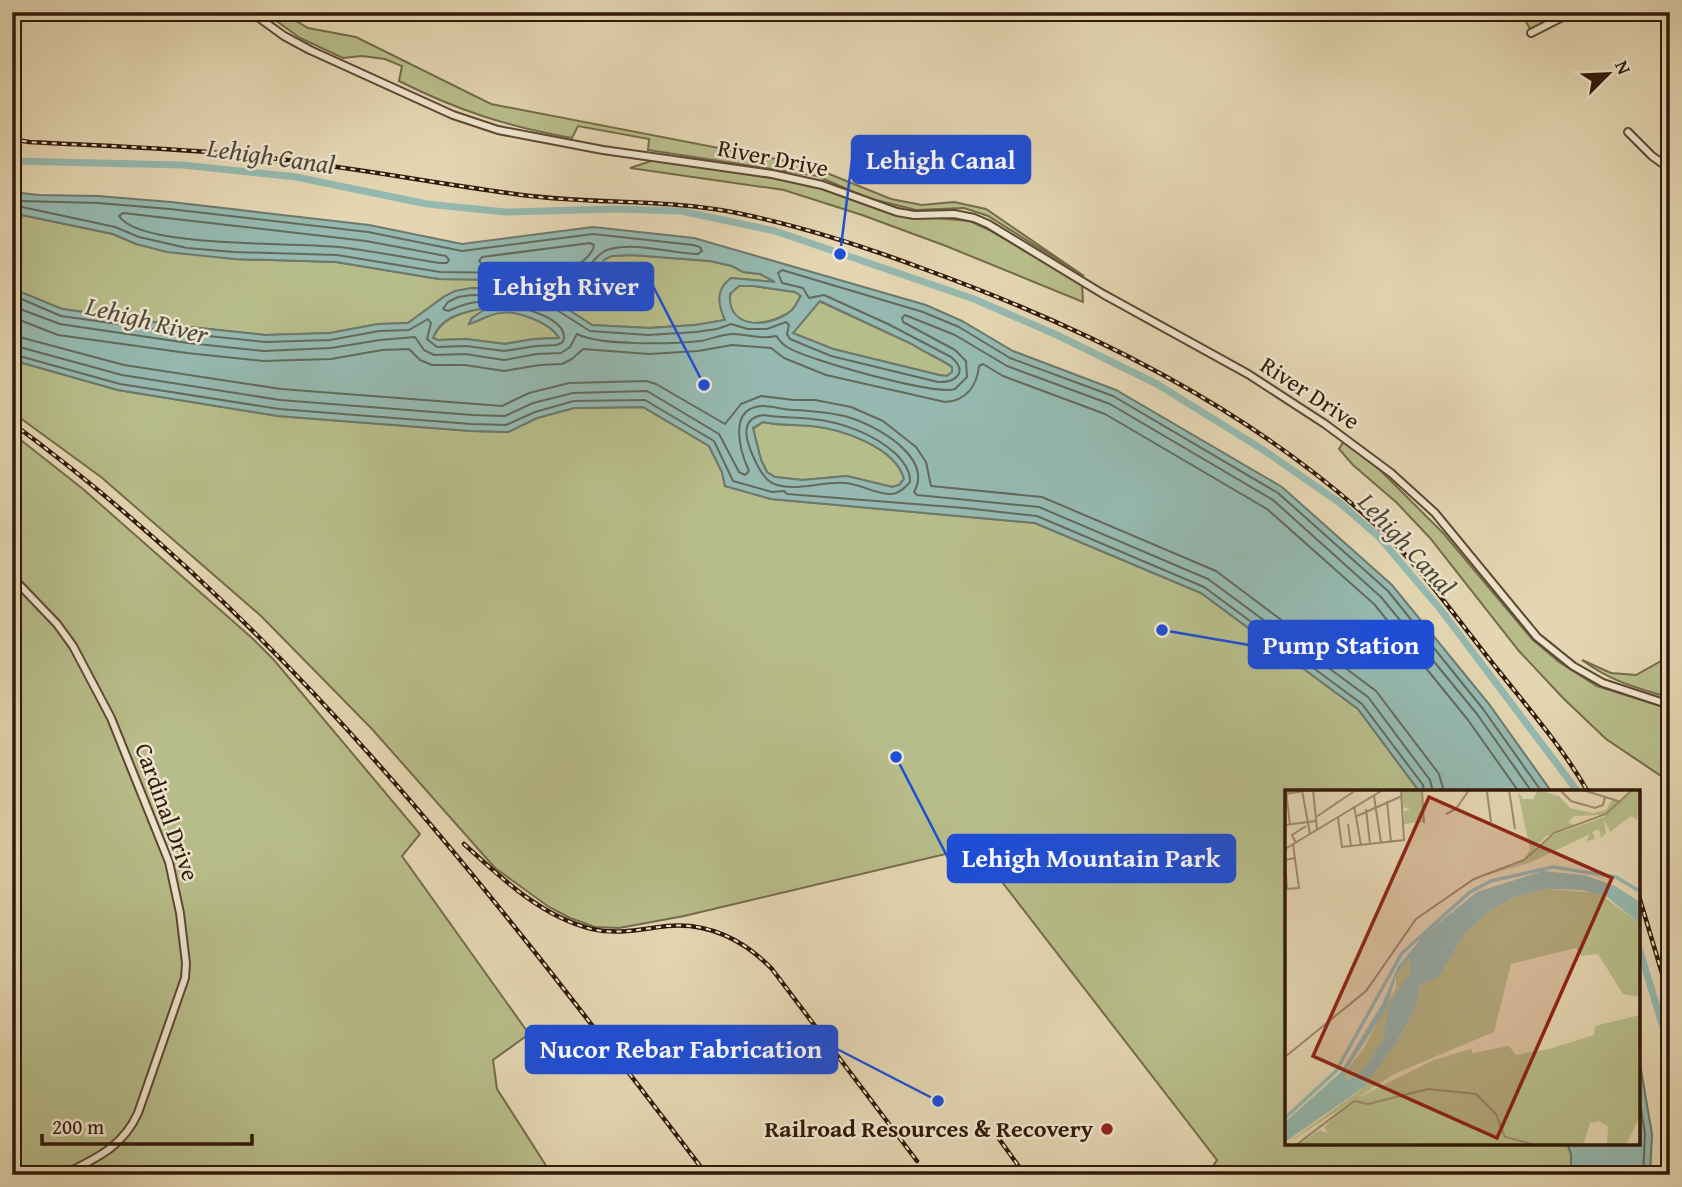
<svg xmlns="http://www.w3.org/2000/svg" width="1682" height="1187" font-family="'Gentium Book Plus',serif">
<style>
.green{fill:#b7bd8a;stroke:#746b4a;stroke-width:2}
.water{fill:#95b9b0;stroke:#6d796d;stroke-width:2;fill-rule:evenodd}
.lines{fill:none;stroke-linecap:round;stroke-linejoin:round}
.shore{stroke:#64695c;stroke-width:2}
.canal{stroke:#95b9b0;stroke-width:7}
.minor-casing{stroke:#5e4833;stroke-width:10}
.minor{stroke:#ede4cd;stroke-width:6}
.rail-casing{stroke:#321909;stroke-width:4.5}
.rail{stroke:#ede4cd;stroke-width:2;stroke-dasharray:5;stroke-linecap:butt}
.poi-dot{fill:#8f2418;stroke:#ede4cd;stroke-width:2.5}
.labels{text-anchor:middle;stroke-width:5;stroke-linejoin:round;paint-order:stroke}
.street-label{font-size:24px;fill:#321909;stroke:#ede4cd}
.poi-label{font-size:24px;font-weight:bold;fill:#321909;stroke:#ede4cd;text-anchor:end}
.water-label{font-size:26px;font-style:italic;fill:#50493b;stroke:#ede4cd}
.inset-river{fill:none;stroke:#95b9b0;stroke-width:3.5}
.inset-road{fill:none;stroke:#9d8a6e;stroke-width:2}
.view{fill:#8f2418;fill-opacity:0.15;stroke:#8f2418;stroke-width:3.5}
.inset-edge{fill:none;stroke:#321909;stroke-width:3.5}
.leader{fill:none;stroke:#1d4ed8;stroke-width:2.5}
.callout-dot{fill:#1d4ed8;stroke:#ede4cd;stroke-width:2.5}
.callout{fill:#1d4ed8;stroke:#1d4ed8;stroke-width:2.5}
.callout-label{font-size:26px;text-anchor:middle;font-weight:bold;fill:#fff}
</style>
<rect width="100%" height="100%" fill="#e4d6b2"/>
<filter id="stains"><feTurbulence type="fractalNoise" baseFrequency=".00286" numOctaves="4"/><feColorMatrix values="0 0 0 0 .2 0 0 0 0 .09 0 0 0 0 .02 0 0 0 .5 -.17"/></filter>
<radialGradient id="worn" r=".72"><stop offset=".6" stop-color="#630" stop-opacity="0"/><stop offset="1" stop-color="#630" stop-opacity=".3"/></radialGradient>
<g class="green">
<path d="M 264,12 L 281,12 L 308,28 L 356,37 L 491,104 L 807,165 L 891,199 L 922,205 L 954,202 L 986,209 L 1084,276 L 988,216 L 964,208 L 916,210 L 868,198 L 817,176 L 648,150 L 649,139 L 578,126 L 572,138 C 506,126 459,111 399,81 L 402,66 L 385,59 L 362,56 L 343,58 L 300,38 Z"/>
<path d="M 1521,12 L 1566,12 L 1531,31 Z"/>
<path d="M 654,160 L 806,183 L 893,214 L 970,221 L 989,230 L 1082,284 L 1083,302 L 946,246 L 862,215 L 784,190 L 630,168 Z"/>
<path d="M 12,213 L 113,234 L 136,244 L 234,259 L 336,262 L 439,279 L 577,281 L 594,273 L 605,259 L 612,256 L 632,255 L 710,261 L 732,266 L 743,272 L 760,274 L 776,282 L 731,278 C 716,290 718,304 725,320 L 695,325 L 649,328 L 592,325 L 555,301 L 537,294 L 505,289 L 471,288 L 445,296 L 408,323 L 378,324 L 330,333 L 265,335 L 190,327 L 62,309 L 18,291 L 12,286 Z"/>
<path d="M 739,286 L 754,286 L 795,292 L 801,295 C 798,300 796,306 792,310 C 780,320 752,328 737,319 C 725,312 727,291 739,286 Z"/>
<path d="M 819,301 L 912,344 C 925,353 940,358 952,367 L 952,372 L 947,376 L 939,375 L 833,349 L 792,333 Z"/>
<path d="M 479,309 L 485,310 L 472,318 L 470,323 C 480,321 490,313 501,312 C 520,311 550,322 559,338 L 534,339 L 504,344 L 466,339 L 438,340 L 433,338 C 441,318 460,313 479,309 Z"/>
<path d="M 12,360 L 118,390 L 278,416 L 471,431 L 508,432 L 537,418 L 574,408 L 643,407 L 709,446 L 722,472 L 725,486 L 771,499 L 1035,523 L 1201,593 L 1358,709 L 1419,791 L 1286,792 L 1286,1143 L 1567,1143 L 1571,1154 L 1571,1175 L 1207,1175 L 1217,1160 L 975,847 L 684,916 L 619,928 L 595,927 L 570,918 L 549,907 L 495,868 L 372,729 L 261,616 L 101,477 L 12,412 Z"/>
<path d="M 763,422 C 780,426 796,424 812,426 C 842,429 895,447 904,479 L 899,485 L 892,487 L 847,476 L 802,480 L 775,477 L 767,472 L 761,460 L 753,429 Z"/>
<path d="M 12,433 L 83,489 L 252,638 L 274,660 L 420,834 L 402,856 L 529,1034 L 493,1060 L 497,1089 L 552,1175 L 12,1175 Z"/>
<path d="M 1344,441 L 1381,471 L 1444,534 L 1532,639 L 1559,662 L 1597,686 L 1670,709 L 1670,782 L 1606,739 L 1563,698 L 1519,651 L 1430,538 L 1396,502 L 1353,465 L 1339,449 Z"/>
<path d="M 1670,656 L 1670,698 C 1635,687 1612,682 1582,660 L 1611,673 L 1636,675 Z"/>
</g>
<g class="water">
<path d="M 12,192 L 39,195 L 98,196 L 171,202 L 369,225 L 462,244 L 593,227 L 694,238 L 926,305 L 962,321 L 1013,351 L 1116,390 L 1282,487 L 1392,585 L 1489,704 L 1551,791 L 1419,791 L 1358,709 L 1201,593 L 1035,523 L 771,499 L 725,486 L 722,472 L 709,446 L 643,407 L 574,408 L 537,418 L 508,432 L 471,431 L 278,416 L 118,390 L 12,360 L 12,286 L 18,291 L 62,309 L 190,327 L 265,335 L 330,333 L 378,324 L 408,323 L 445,296 L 455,291 L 471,288 L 505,289 L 537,294 L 555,301 L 592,325 L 649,328 L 695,325 L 725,320 C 718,304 715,290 731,278 L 775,282 L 760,274 L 743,272 L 732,266 L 710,261 L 632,255 L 612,256 L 605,259 L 594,273 L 577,281 L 439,279 L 336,262 L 234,259 L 167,252 L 136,244 L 113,234 L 12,213 ZM 739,286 L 754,286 L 795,292 L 801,296 C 798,300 796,306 792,310 C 772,328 727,331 730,294 ZM 820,301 L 912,344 C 925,353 940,358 952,367 L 952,372 L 947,376 L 939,375 L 833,349 L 793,333 ZM 479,309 L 484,310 L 472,318 L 469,324 C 479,321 490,314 500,313 C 517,310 551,323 559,338 L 534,339 L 505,344 L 466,339 L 438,340 L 433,338 C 440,318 460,313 479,309 ZM 763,422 C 780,426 796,424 812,426 C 841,429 896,447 904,479 L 899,485 L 892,487 L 847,476 L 802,480 L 775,477 L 767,472 L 761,460 L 753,428 Z"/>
<path d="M 1638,1052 L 1652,1134 L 1650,1175 L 1571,1175 L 1571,1154 L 1567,1143 L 1638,1143 Z"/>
</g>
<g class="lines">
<g class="shore">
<path d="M 21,201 L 98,203 L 170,209 L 368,232 L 462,251 L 593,234 L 693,245 L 700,247 L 702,251 L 698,254 C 670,253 637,242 610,249 C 595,253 591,270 576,274 L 440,272 L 337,255 L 234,252 L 187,248 L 139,237 L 115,227 L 22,207 L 19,205 Z"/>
<path d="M 123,213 L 366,241 L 446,256 L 449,260 L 447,263 L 440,263 C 407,258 373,251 339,247 C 299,242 140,249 119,216 Z"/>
<path d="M 590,243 L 594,245 C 593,253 583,263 575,265 L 482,264 L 479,261 L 482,257 Z"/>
<path d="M 12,295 L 61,316 L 189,334 L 265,342 L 330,340 L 379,331 L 409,330 L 428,319 L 431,323 L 427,339 L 437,347 L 466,346 L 504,351 L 536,346 L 557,345 L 563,342 C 571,319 521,306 505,305 C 500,305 492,309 489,307 C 485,306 483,302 479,302 C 469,302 457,307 448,311 L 443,309 L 448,302 L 458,297 L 472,295 L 505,296 L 535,300 L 552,307 L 590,331 L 648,335 L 696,332 L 717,329 L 731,324 L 748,329 L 767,329 L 786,322 L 789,325 L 787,334 L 790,339 L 831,356 L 938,382 C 957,383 968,371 951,357 L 888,324 L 824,295 L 809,298 L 803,288 L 782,283 L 778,273 L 782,270 L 923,312 L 959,327 L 1010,358 L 1113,396 L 1278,493 L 1388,591 L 1483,709 L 1542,792"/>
<path d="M 12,306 L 60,324 L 188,343 L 264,351 L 331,348 L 380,340 L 415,337 L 424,350 L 434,355 L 465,354 L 504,360 L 537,354 L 561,353 L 570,347 L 577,334 C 600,346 673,344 701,341 C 711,339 723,334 733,334 C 748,334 760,340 776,336 C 779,339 782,344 787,347 C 807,360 937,396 955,389 L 967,377 L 966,361 L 955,350 L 903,322 L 902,318 L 905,315 L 955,335 L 1007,366 L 1110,404 L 1273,500 L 1381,597 L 1477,714 L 1532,792"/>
<path d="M 12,317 L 58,335 L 187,353 L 263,361 L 331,359 L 382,350 L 409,349 L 420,360 L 432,365 L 465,365 L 504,371 L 540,365 L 562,364 L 572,359 L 583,349 L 649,354 L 698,351 L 732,345 L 771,348 L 784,358 L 826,375 L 945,402 C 966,401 977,386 979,366 L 983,364 L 1003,376 L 1105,414 L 1267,509 L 1374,604 L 1468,720 L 1519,792"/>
<path d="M 12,335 L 124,365 L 281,389 L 502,406 L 529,393 L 569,383 L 646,381 L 656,384 L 725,424 L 741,404 L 761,396 L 794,400 L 815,400 L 851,407 L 883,421 L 916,447 L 926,462 L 931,486 L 1042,497 L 1216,571 L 1376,691 L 1439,774 L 1444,792"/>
<path d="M 12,345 L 122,375 L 280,400 L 472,415 L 505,416 L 533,403 L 573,393 L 647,391 L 719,434 L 739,472 L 745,475 L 749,471 C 740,451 727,407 763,406 C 773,406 784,410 795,410 C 813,411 830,412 848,417 C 875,425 934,457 914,492 L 917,495 L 1039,507 L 1208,579 L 1368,697 L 1430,780 L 1433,792"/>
<path d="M 12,354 L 120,384 L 279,409 L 471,424 L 506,425 L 535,412 L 574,401 L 645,400 L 714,441 L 733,481 L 772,492 L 784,491 L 787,494 L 965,508 L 1037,516 L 1204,587 L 1362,704 L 1423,785 L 1424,792"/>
<path d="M 763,415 C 780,418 796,417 812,419 C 842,422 874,434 896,454 C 904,462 911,471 910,482 C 905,488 900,493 892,494 C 877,495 861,484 845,483 C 820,481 794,493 772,483 C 760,477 743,439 747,427 C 749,419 756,416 763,415 Z"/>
<path d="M 1638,1091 L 1645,1134 L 1643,1175"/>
</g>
<g class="canal">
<path d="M 12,161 L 182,165 L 296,177 L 427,204 L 505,212 L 614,209 L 681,211 L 775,231 L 974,299 L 1057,335 L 1157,384 L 1265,451 L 1340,503 L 1379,537 L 1441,610 L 1578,792"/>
<path d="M 1638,945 L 1670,1050"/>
</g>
<g class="minor-casing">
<g id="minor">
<path d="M 251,12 L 284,36 L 310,50 L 453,115 L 498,130 L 603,150 L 772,174 L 822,185 L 897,212 L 914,215 L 954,214 L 974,218 L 988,224 L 1103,294 L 1248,374 L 1325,424 L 1391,473 L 1435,513 L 1537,637 L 1573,666 L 1603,683 L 1670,705"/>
<path d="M 1531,33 L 1572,12"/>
<path d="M 1628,132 L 1652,156 L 1670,169"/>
<path d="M 12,577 L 57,624 L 73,646 L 111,718 L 169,862 L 180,913 L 186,963 L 185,978 L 138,1113 C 122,1148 96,1158 63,1175"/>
</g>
</g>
<use href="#minor" class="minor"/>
<g class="rail-casing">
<g id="rail">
<path d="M 12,139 L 29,142 C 103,146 177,148 251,156 C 339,165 427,182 515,194 C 589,205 663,198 737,213 C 801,226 863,246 924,269 C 1087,328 1250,408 1378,527 C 1423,569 1459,622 1498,670 C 1529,709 1563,748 1588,792"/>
<path d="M 12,423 C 295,631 496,899 707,1175"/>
<path d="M 464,844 C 501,878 542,917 592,929 C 618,935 641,929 667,926 C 708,922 744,940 772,969 L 917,1161"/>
<path d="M 1638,893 L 1670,1000"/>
<path d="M 997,1136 L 1025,1175"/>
</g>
</g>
<use href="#rail" class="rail"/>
</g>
<circle class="poi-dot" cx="1107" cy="1129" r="7"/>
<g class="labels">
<g class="street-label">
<text transform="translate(773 158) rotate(11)" y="8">River Drive</text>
<text transform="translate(1310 393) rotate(33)" y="8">River Drive</text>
<text transform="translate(167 812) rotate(70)" y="8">Cardinal Drive</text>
</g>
<g class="poi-label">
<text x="1093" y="1137">Railroad Resources &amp; Recovery</text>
</g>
<g class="water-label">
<text transform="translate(271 156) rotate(8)" y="9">Lehigh Canal</text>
<text transform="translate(147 320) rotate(14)" y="9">Lehigh River</text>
<text transform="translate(1407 544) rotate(47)" y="9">Lehigh Canal</text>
</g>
</g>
<g transform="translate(1285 790)">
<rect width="355" height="355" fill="#e4d6b2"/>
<path d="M 136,0 L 138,32 L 119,34 L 119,21 L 126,20 L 118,17 L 117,1 ZM 253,0 L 274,6 L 285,18 L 308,23 L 321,20 L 328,8 L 335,12 L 319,25 L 289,26 L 283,32 L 290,36 L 260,47 L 246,62 L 239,68 L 245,60 L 233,2 L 238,9 L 248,9 ZM 348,0 L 355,0 L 352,30 L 346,26 L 325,42 L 319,29 L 321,43 L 316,48 L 314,39 L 307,42 L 310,49 L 301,51 L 305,44 L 244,73 L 189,89 L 232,74 L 266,46 L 319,27 ZM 261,99 L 314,103 L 355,134 L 355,207 L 338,204 L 313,164 L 296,166 L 291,158 L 226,174 L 209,242 L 109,284 L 0,355 L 77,299 L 112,252 L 130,218 L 135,195 L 153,188 L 180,143 L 203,122 L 231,106 ZM 129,163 L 128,175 L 122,173 L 128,177 L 124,189 L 105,216 L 106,226 L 98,248 L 80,278 L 61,291 L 60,282 L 79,258 L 111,197 L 111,186 L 120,172 ZM 355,225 L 355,326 L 341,355 L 322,355 L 323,336 L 314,331 L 305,333 L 298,355 L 12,355 L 35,340 L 43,343 L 39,337 L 58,319 L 8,355 L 72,308 L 149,270 L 186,259 L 188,263 L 224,256 L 231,265 L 264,259 L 309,245 L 310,236 Z" fill="#b7bd8a"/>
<path d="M 258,81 L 299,85 L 330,96 L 355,112 L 355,134 L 321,106 L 296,100 L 261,99 L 231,106 L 203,122 L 180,143 L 153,188 L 135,195 L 130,218 L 112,252 L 79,297 L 0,352 L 0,332 L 55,283 L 98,212 L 113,176 L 139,145 L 192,102 ZM 124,168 L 126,181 L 105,213 L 98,248 L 80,278 L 61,291 L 60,282 L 102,218 L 111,186 Z" fill="#95b9b0" fill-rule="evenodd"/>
<path class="inset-river" d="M 0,328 L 51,281 L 117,163 L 185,102 L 206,91 L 268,77 L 331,87 L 356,102"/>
<path class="inset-road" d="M 1,0 L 5,35M 17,0 L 25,44M 28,0 L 32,39M 137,0 L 139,33M 194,0 L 216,0M 224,0 L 230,39M 275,0 L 286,11 L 310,18 L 318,15 L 320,7M 298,0 L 336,12M 202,2 L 206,32M 0,4 L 26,0M 89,6 L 96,53M 102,11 L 106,52M 69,16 L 76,55M 81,19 L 85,54M 161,24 L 171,19 L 184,0M 72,26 L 117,6M 31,27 L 71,0M 53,28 L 57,57 L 119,50 L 116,0M 63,34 L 66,56M 0,35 L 31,31M 11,53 L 7,45 L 21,36M 0,59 L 98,0M 0,99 L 14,98 L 8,54M 2,99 L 0,70 L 10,68M 0,267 L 81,201 L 131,129 L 189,89 L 239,70 L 269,43 L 321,24 L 347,0M 11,355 L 69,311 L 83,314 L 143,299 L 191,304 L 211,324 L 220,347 L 251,355"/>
<path class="view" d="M 144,7 L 327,88 L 212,348 L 28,266 Z"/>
<rect width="355" height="355" class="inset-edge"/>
</g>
<path class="leader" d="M840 254L852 160M704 385L653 286M1162 630L1249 645M896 757L948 858M938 1101L837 1049"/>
<g class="callout-dot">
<circle cx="840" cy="254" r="7"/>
<circle cx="704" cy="385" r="7"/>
<circle cx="1162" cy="630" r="7"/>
<circle cx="896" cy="757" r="7"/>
<circle cx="938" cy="1101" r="7"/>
</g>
<g class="callout">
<rect x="852" y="136" width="178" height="47" rx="7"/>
<rect x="479" y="263" width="174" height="47" rx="7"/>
<rect x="1249" y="621" width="184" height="47" rx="7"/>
<rect x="948" y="835" width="287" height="47" rx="7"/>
<rect x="526" y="1026" width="311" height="47" rx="7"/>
</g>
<g class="callout-label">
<text x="941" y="169">Lehigh Canal</text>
<text x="566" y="295">Lehigh River</text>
<text x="1341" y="654">Pump Station</text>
<text x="1091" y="867">Lehigh Mountain Park</text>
<text x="681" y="1058">Nucor Rebar Fabrication</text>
</g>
<rect width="1682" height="1187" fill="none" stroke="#e4d6b2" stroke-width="42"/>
<rect x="14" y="14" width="1654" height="1159" fill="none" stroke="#321909" stroke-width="3.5"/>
<rect x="21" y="21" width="1640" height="1145" fill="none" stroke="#321909" stroke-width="2"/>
<g transform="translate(1608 74) rotate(66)" stroke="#ede4cd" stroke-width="5" paint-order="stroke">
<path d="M0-5L12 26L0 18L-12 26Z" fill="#321909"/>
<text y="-10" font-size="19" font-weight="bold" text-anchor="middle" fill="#321909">N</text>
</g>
<path d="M42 1134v10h210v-10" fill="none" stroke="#321909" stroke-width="3.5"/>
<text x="52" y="1134" font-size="21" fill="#321909" stroke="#ede4cd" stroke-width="5" paint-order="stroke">200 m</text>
<rect width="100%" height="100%" filter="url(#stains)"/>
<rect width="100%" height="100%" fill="url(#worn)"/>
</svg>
